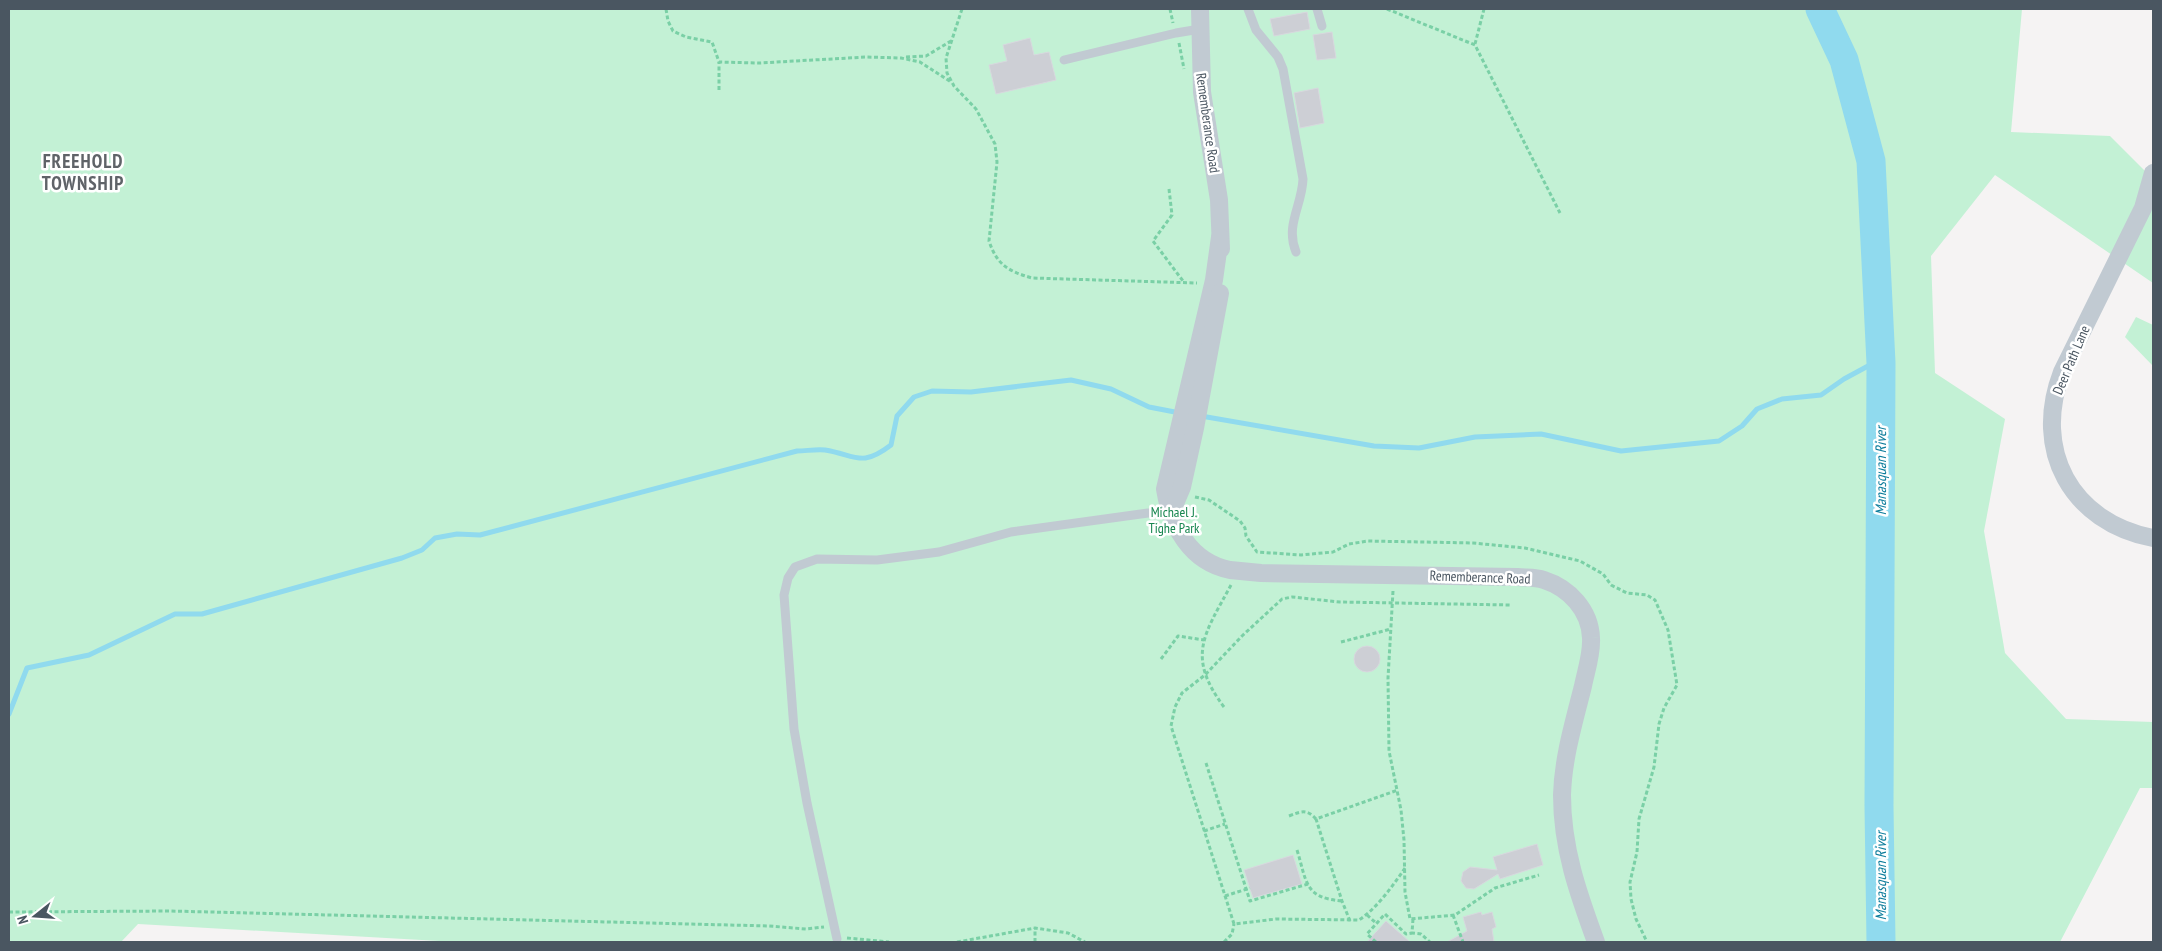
<svg xmlns="http://www.w3.org/2000/svg" width="2162" height="951" font-family="'PT Sans Narrow',sans-serif">
<style>
.green{fill:#c3f1d5}
.lines{fill:none;stroke-linecap:round;stroke-linejoin:round}
.stream{stroke:#90daee;stroke-width:5}
.river{stroke:#90daee;stroke-width:29}
.building{fill:#cdcfd5;stroke:#d7d9de}
.path{stroke:#7ad0a6;stroke-width:3;stroke-dasharray:4 2.5;stroke-linecap:butt}
.service{stroke:#c1cad2;stroke-width:9}
.minor{stroke:#c1cad2;stroke-width:18}
.labels{text-anchor:middle;stroke-width:5;stroke-linejoin:round;paint-order:stroke}
.street-label{font-size:14px;fill:#4a5661;stroke:#fff}
.park-label{font-size:14px;fill:#17864f;stroke:#fff}
.water-label{font-size:15px;font-style:italic;fill:#0c7c9b;stroke:#fff}
.district-label{font-size:19px;font-weight:bold;letter-spacing:1px;fill:#5f6368;stroke:#fff}
</style>
<rect width="100%" height="100%" fill="#f5f3f3"/>
<g class="green">
<path d="M 9,9 L 2022,9 L 2011,132 L 2110,136 L 2153,179 L 2153,283 L 1995,175 L 1931,256 L 1935,373 L 2005,419 L 1984,531 L 2005,653 L 2066,719 L 2153,722 L 2153,788 L 2140,788 L 2060,942 L 457,942 L 138,924 L 121,942 L 9,941 Z"/>
<path d="M 2136,317 L 2153,325 L 2153,366 L 2125,337 Z"/>
</g>
<g class="lines">
<g class="stream">
<path d="M 1201,416 L 1374,446 L 1419,448 L 1475,437 L 1541,434 L 1621,451 L 1719,441 L 1742,426 L 1757,409 L 1782,399 L 1821,395 L 1844,379 L 1881,359"/>
<path d="M 9,714 L 27,668 L 89,655 L 175,614 L 202,614 L 402,558 L 422,550 L 435,538 L 457,534 L 480,535 L 797,451 C 806,451 816,449 825,450 C 856,455 861,468 891,445 L 897,416 L 914,397 L 932,391 L 971,392 L 1071,380 L 1111,389 L 1149,407 L 1180,413"/>
</g>
<path class="river" d="M 1820,9 L 1844,60 L 1871,161 L 1881,363 L 1879,806 L 1881,942"/>
</g>
<g class="building">
<path d="M 1307,12 L 1310,29 L 1274,36 L 1270,19 Z"/>
<path d="M 1332,32 L 1336,58 L 1317,60 L 1313,35 Z"/>
<path d="M 1030,38 L 1034,55 L 1049,52 L 1056,80 L 996,94 L 989,65 L 1007,61 L 1003,45 Z"/>
<path d="M 1318,88 L 1324,123 L 1300,128 L 1294,93 Z"/>
<circle cx="1367" cy="659" r="13"/>
<path d="M 1537,844 L 1543,865 L 1500,879 L 1498,874 L 1474,889 L 1466,888 L 1461,881 L 1463,872 L 1470,867 L 1497,870 L 1493,857 Z"/>
<path d="M 1293,855 L 1302,884 L 1253,898 L 1244,870 Z"/>
<path d="M 1481,912 L 1482,915 L 1492,912 L 1496,927 L 1492,929 L 1494,942 L 1447,942 L 1467,931 L 1463,917 Z"/>
<path d="M 1386,921 L 1410,942 L 1367,942 Z"/>
</g>
<g class="lines">
<g class="path">
<path d="M 666,9 L 668,21 L 673,31 L 686,37 L 712,42 L 719,62 L 759,63 L 867,57 L 901,58 L 920,62 L 951,82"/>
<path d="M 962,9 L 946,58 L 947,73 L 954,86 L 976,109 L 995,144 L 997,162 L 989,241 C 997,265 1008,271 1032,278 L 1197,283"/>
<path d="M 1170,9 L 1173,23"/>
<path d="M 1387,9 L 1475,45 L 1560,213"/>
<path d="M 1179,43 L 1184,69"/>
<path d="M 1475,44 L 1484,9"/>
<path d="M 906,57 L 926,56 L 951,41"/>
<path d="M 719,90 L 719,62"/>
<path d="M 1169,189 L 1172,215 L 1153,241 L 1183,281"/>
<path d="M 1195,497 L 1209,500 L 1240,521 L 1245,528 L 1246,536 L 1257,552 L 1301,555 L 1333,552 L 1349,544 L 1368,541 L 1473,543 L 1525,548 L 1580,561 L 1603,574 L 1611,585 L 1627,593 L 1647,595 L 1655,600 L 1668,630 L 1677,685 L 1664,708 L 1659,724 L 1654,767 L 1639,819 L 1637,852 L 1630,882 L 1631,899 L 1636,919 L 1647,942"/>
<path d="M 1393,591 L 1388,678 L 1389,751 L 1401,810 L 1404,840 L 1405,892 L 1410,919 L 1455,915 L 1495,888 L 1539,875"/>
<path d="M 1341,642 L 1391,629"/>
<path d="M 1161,659 L 1178,636 L 1204,640"/>
<path d="M 1224,707 C 1186,656 1204,635 1231,585"/>
<path d="M 1206,763 L 1250,901 L 1308,884"/>
<path d="M 1289,816 C 1302,811 1307,809 1316,819"/>
<path d="M 1204,831 L 1225,824"/>
<path d="M 1297,850 C 1307,882 1304,898 1342,901"/>
<path d="M 1405,868 C 1392,887 1377,908 1359,920 L 1276,919 L 1234,924 L 1171,726 L 1175,707 L 1182,693 L 1205,675 L 1242,636 L 1282,599 L 1292,597 L 1340,602 L 1511,605"/>
<path d="M 1225,896 L 1250,888"/>
<path d="M 9,912 L 170,911 L 769,926 L 806,929 L 824,927"/>
<path d="M 1367,915 L 1376,923"/>
<path d="M 1453,915 L 1463,942"/>
<path d="M 1413,919 L 1412,933 L 1421,934 L 1430,942"/>
<path d="M 1350,921 L 1342,901 L 1316,819 L 1398,790"/>
<path d="M 847,938 L 889,942"/>
<path d="M 957,942 L 1035,928 L 1068,933 L 1085,942"/>
<path d="M 1035,942 L 1035,928"/>
<path d="M 1224,942 L 1232,934 L 1234,924"/>
<path d="M 1376,942 L 1367,934 L 1385,914 L 1406,934 L 1412,933"/>
</g>
<g class="service">
<path d="M 1248,9 L 1256,30 L 1278,57 L 1283,69 L 1303,179 C 1302,206 1285,225 1296,252"/>
<path d="M 1317,9 L 1322,26"/>
<path d="M 1064,60 L 1176,33 L 1200,29"/>
<path d="M 837,939 L 807,803 L 794,729 L 784,595 L 788,578 L 795,567 L 817,559 L 877,560 L 939,552 L 1011,532 L 1148,513 L 1171,513"/>
</g>
<g class="minor">
<path d="M 1200,9 L 1202,92 L 1219,200 L 1221,249"/>
<path d="M 2153,173 L 2143,208 L 2062,372 C 2032,450 2071,522 2153,538"/>
<path d="M 1220,237 L 1214,280 L 1165,489 C 1171,526 1190,562 1230,570 C 1240,571 1251,572 1261,573 L 1517,577 C 1526,578 1535,577 1544,580 C 1569,588 1590,610 1591,638 C 1592,654 1586,671 1583,686 C 1574,722 1563,758 1562,795 C 1562,848 1578,893 1596,942"/>
<path d="M 1171,513 L 1182,487 L 1195,428 L 1220,293"/>
</g>
</g>
<g class="labels">
<g class="street-label">
<text transform="translate(1208 123) rotate(82)" y="5">Rememberance Road</text>
<text transform="translate(2071 360) rotate(-67)" y="5">Deer Path Lane</text>
<text transform="translate(1480 577) rotate(2)" y="5">Rememberance Road</text>
</g>
<g class="park-label">
<text x="1174" y="517">Michael J.<tspan x="1174" dy="16">Tighe Park</tspan></text>
</g>
<g class="water-label">
<text transform="translate(1881 471) rotate(-90)" y="5">Manasquan River</text>
<text transform="translate(1881 876) rotate(-90)" y="5">Manasquan River</text>
</g>
<g class="district-label">
<text x="83" y="168">FREEHOLD<tspan x="83" dy="22">TOWNSHIP</tspan></text>
</g>
</g>
<rect width="2162" height="951" fill="none" stroke="#4a5661" stroke-width="20"/>
<g transform="translate(35 916) rotate(253)" stroke="#ffffff" stroke-width="4" paint-order="stroke">
<path d="M0-4L9 19L0 12L-9 19Z" fill="#4a5661"/>
<text y="-8" font-size="14" font-weight="bold" text-anchor="middle" fill="#4a5661">N</text>
</g>
</svg>
